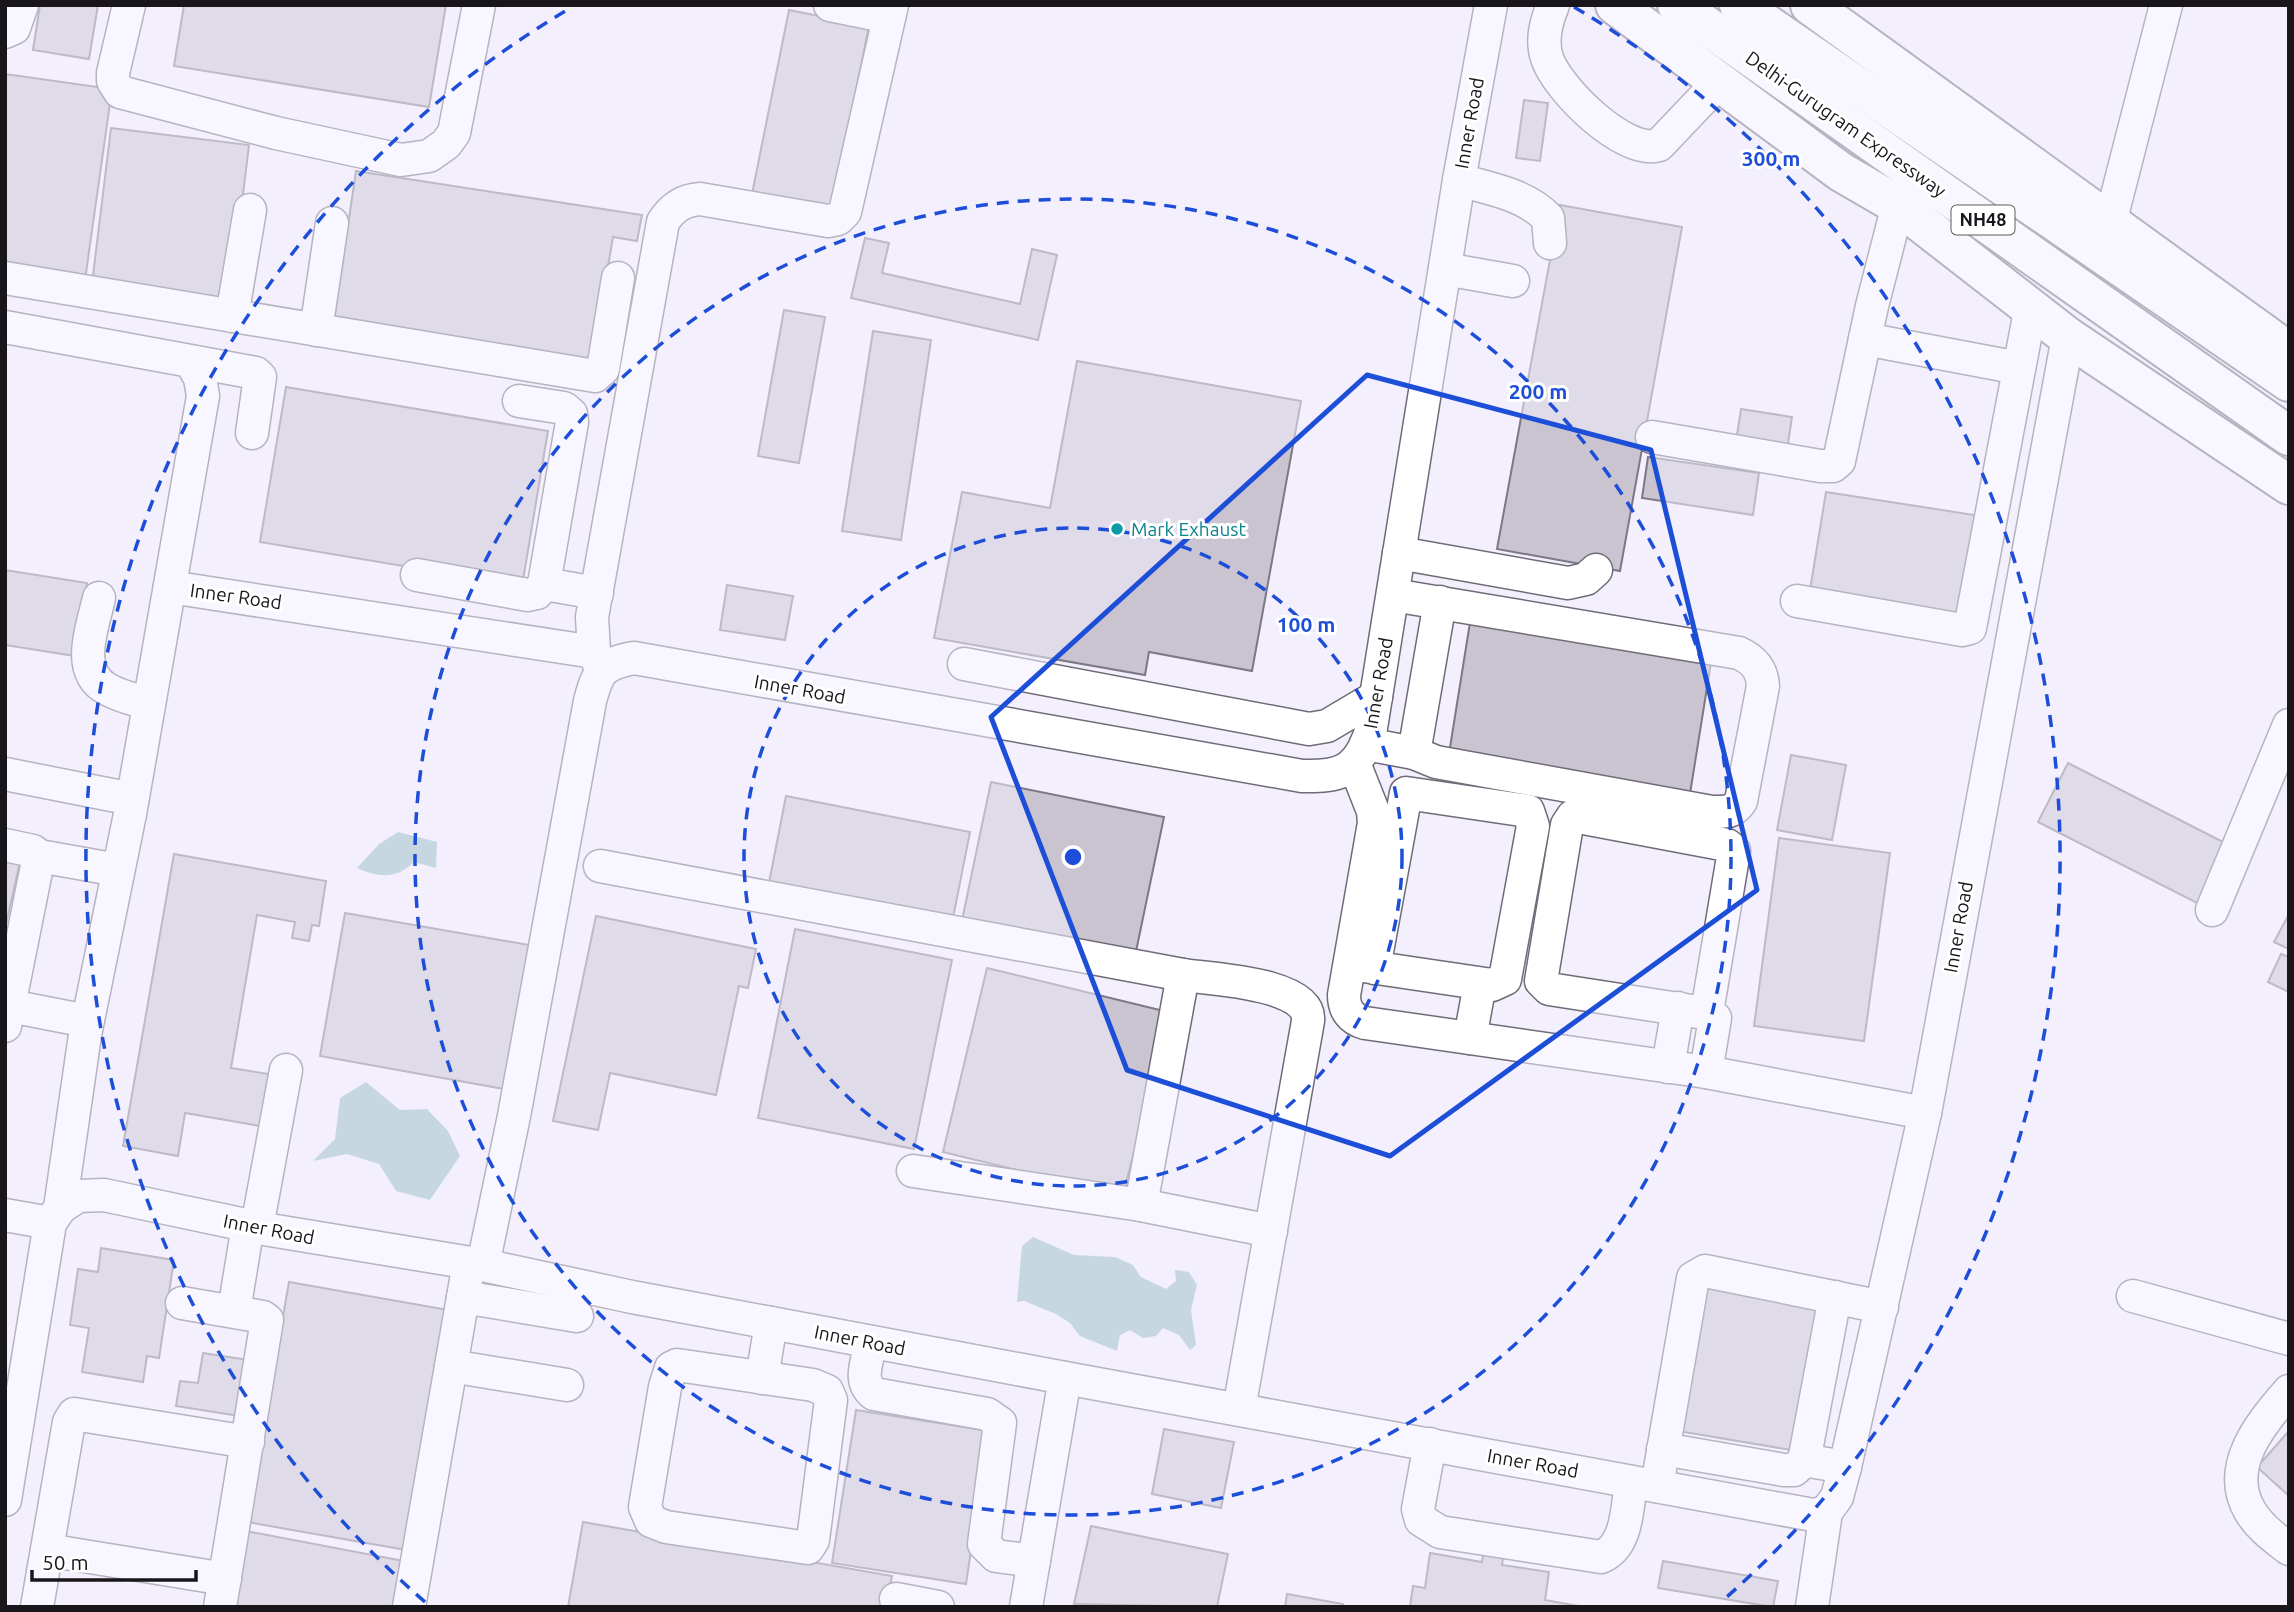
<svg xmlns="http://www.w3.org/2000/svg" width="2294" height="1612" font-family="Ubuntu,sans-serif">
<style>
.water{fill:#93bbc0}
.building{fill:#cac4d1;stroke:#7e7884;stroke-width:2}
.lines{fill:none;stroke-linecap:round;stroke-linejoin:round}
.minor-casing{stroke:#6f6b78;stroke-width:35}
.major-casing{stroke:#6f6b78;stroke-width:42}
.highway-casing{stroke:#6f6b78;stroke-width:42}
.minor{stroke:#fff;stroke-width:32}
.major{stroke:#fff;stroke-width:38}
.highway{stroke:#fff;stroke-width:38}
.marked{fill:none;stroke:#1d4ed8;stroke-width:5;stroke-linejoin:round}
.ring{fill:none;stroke:#1d4ed8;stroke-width:3.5;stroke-dasharray:12 9}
.culture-dot{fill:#0f9aa8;stroke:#fff;stroke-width:2.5}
.labels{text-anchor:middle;stroke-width:6;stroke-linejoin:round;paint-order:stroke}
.shield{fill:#fff;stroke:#5d5c5f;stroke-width:2}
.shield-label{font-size:18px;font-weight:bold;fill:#18161b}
.street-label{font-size:19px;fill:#18161b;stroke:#fff}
.culture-label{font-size:19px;fill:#0d838f;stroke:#fff;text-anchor:start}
.centre{fill:#1d4ed8;stroke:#fff;stroke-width:3.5}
.ring-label{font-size:21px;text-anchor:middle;font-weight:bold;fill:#1d4ed8;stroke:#fff;stroke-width:6;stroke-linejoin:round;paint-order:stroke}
</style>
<rect width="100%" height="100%" fill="#f3effd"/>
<g class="water">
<path d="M 398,832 L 437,842 L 436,868 L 414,862 C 396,880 378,877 357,868 L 379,844 Z"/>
<path d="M 366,1082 L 400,1110 L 427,1109 L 448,1131 L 460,1156 L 430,1200 L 396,1191 L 379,1164 L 347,1154 L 313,1161 L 335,1139 L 340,1098 Z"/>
<path d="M 1033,1237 L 1074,1255 L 1115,1257 L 1133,1265 L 1141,1277 L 1166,1289 L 1176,1281 L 1175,1270 L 1189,1272 L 1197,1285 L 1191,1310 L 1196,1345 L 1190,1350 L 1179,1335 L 1163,1328 L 1156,1336 L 1143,1338 L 1130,1330 L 1120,1335 L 1117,1351 L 1080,1336 L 1070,1323 L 1056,1314 L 1024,1301 L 1017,1302 L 1022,1246 Z"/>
</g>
<g class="building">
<path d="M 40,5 L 98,5 L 89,59 L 33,50 Z"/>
<path d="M 184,5 L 446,5 L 429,107 L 174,66 Z"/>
<path d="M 789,10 L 869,26 L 832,209 L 752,194 Z"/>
<path d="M 5,74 L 112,89 L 85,280 L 5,268 Z"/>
<path d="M 1524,100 L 1548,103 L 1540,161 L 1516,158 Z"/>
<path d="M 111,128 L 249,145 L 229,309 L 91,292 Z"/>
<path d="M 356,171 L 642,215 L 637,241 L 613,237 L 592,361 L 334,320 Z"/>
<path d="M 1560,205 L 1682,227 L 1620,571 L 1497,549 Z"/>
<path d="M 865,238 L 889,243 L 882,273 L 1020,304 L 1032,249 L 1057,255 L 1038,340 L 851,298 Z"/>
<path d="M 784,310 L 825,317 L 799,463 L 758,456 Z"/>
<path d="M 873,331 L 931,340 L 901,540 L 842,531 Z"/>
<path d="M 1077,361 L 1301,401 L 1252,671 L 1149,652 L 1145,675 L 934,638 L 962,492 L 1050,508 Z"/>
<path d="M 286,387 L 548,431 L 522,586 L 260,542 Z"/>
<path d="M 1741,409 L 1792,417 L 1787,450 L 1736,442 Z"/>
<path d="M 1648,457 L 1759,473 L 1753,515 L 1642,498 Z"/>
<path d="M 1826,492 L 1987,517 L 1971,621 L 1809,596 Z"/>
<path d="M 5,570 L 87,583 L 75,656 L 5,645 Z"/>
<path d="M 727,585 L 793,596 L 785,640 L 720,630 Z"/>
<path d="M 1472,610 L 1713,650 L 1689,800 L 1448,760 Z"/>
<path d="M 1791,755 L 1846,765 L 1832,840 L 1777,830 Z"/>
<path d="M 2068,763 L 2229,845 L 2199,904 L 2038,822 Z"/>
<path d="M 991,782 L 1164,817 L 1134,961 L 961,925 Z"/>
<path d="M 786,796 L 970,832 L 951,928 L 767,893 Z"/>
<path d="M 1779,838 L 1890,853 L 1864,1041 L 1754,1026 Z"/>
<path d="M 5,850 L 22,853 L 5,929 Z"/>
<path d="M 174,854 L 326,881 L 319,926 L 312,925 L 309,941 L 292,938 L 295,922 L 257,915 L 231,1068 L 275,1075 L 266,1127 L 185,1113 L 178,1156 L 123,1146 Z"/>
<path d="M 345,913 L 529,945 L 504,1089 L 320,1056 Z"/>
<path d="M 2289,914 L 2289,949 L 2274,942 Z"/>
<path d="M 596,916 L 756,949 L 748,988 L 739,986 L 716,1095 L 610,1073 L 598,1130 L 553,1121 Z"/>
<path d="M 795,929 L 952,960 L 914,1149 L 758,1118 Z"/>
<path d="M 2281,954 L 2289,957 L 2289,992 L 2268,982 Z"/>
<path d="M 987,968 L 1168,1012 L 1123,1196 L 943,1152 Z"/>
<path d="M 101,1248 L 174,1260 L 159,1358 L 147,1356 L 143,1382 L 82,1372 L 89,1328 L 70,1325 L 78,1269 L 98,1272 Z"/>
<path d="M 1697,1280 L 1827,1301 L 1803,1452 L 1672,1430 Z"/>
<path d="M 289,1282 L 454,1311 L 412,1551 L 247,1522 Z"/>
<path d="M 203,1353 L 255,1361 L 246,1417 L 176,1406 L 180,1381 L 198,1383 Z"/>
<path d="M 856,1410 L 989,1431 L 966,1584 L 832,1563 Z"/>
<path d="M 1164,1429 L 1234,1442 L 1221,1508 L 1152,1494 Z"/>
<path d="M 2289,1431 L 2289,1496 L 2257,1467 Z"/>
<path d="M 583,1522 L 892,1576 L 887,1601 L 917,1607 L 568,1607 Z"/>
<path d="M 1091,1526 L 1228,1554 L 1217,1607 L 1074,1604 Z"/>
<path d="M 246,1531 L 409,1562 L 400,1607 L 231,1607 Z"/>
<path d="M 1484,1549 L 1504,1552 L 1502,1565 L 1549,1572 L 1545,1600 L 1584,1607 L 1410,1607 L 1413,1586 L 1425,1588 L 1430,1553 L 1482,1562 Z"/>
<path d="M 1663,1561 L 1778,1581 L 1773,1607 L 1658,1588 Z"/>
<path d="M 1287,1594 L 1343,1604 L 1343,1607 L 1285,1607 Z"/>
</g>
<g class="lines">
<g class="minor-casing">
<g id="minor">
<path d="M 129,5 L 113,73 L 113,81 L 120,92 L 276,133 L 401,160 L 429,156 L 446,144 L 454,133 L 479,5"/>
<path d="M 830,5 L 889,17"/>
<path d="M 1553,5 C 1546,22 1541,40 1547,58 C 1557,89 1625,156 1659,145 L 1718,83"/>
<path d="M 5,32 L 14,28 L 22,5"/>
<path d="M 1459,180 C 1491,189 1524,194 1548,218 L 1550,243"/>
<path d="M 2110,223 L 2166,5"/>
<path d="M 1445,269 L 1513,281"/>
<path d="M 5,278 L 595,376 L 603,369 L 618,278"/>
<path d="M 232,316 L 250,210"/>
<path d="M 5,327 L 256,373 L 260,377 L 252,433"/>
<path d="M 316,330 L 332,223"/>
<path d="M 1865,339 L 2019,368"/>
<path d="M 1652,437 L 1820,466 L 1833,466 L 1839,461 L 1872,306 L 1898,205"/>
<path d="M 1399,553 L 1568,583 L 1586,579 L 1596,570"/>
<path d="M 417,575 L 528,595 L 537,593 L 544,584 L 572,422 L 571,414 L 564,408 L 519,401"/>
<path d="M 544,584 L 597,593"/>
<path d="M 170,587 L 594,652"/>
<path d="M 99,598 C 93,626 74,671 107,689 C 119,696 136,700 149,704"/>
<path d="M 1797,601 L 1962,630 L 1970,628 L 2031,306"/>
<path d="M 964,664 L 1309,729 L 1327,726 L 1376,697"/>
<path d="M 601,669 L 594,652 L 592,617 L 663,222 C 672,208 683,200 700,199 L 828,221 L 838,219 L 845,212 L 892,5"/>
<path d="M 1366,744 L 1414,753 L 1436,762 L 1712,812 C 1726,812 1733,813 1741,801 L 1763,686 C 1762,669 1754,660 1739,653 L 1393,595"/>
<path d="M 1414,753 L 1440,602"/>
<path d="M 1354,763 L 1373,811 L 1374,823 L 1344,995 C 1344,1010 1351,1019 1365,1023 L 1706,1072 L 1925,1113"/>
<path d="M 5,774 L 132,799"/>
<path d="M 5,845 L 33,851 L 39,856 L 118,870"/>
<path d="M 600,866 L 1183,975 C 1211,979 1312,983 1308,1021 L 1239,1409"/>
<path d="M 2212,910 L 2289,725"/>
<path d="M 1350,964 L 1492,985 L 1505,979 L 1533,826 L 1528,811 L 1406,793 L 1374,968"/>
<path d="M 10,1006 L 87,1021"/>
<path d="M 5,1026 L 39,856"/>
<path d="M 1470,1038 L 1480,984"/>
<path d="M 1668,1067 L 1678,1008"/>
<path d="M 1706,1072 L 1715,1018 L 1711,1014 L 1549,989 L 1541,981 L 1567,825 L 1573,816 L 1727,845 L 1734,851 L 1707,1012"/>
<path d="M 913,1171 L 1141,1205 L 1271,1231"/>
<path d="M 1141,1205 L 1183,975"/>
<path d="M 60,1208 L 78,1196 L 104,1195 L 270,1230 L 483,1265 L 632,1297 L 1065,1378 L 1813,1515 L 1826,1512"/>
<path d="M 5,1215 L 50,1223"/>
<path d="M 257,1227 L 286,1070"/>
<path d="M 483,1265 L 514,1116 L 590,701 C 598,671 602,664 634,658 L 1302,776 C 1339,777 1357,772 1370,734 L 1459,180 L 1491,5"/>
<path d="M 2133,1296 L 2289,1339"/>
<path d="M 463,1297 L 577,1316"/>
<path d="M 1835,1297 L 1805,1456 L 1809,1461 L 1845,1467"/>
<path d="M 182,1303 L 263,1317 L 267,1320 L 220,1607"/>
<path d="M 234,1311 L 248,1225"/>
<path d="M 871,1342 C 868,1360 857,1381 874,1394 L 987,1414 L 1000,1423 L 984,1544 L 996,1556 L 1034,1561"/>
<path d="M 677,1365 L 813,1385 L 827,1391 L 831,1400 L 813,1540 L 808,1548 L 666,1527 L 651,1521 L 645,1507 L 665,1387 L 671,1368 Z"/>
<path d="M 451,1366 L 567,1385"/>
<path d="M 762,1378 L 771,1323"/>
<path d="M 2289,1391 C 2261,1423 2224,1467 2250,1511 C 2259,1527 2275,1538 2289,1549"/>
<path d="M 1430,1444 L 1418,1509 L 1421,1520 L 1440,1532 L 1601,1557 C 1628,1546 1627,1507 1631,1482"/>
<path d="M 1663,1449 L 1784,1470 L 1794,1470 L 1806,1459"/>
<path d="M 1657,1486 L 1693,1278 L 1705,1271 L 1882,1307"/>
<path d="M 5,1500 L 50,1223 L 60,1208 L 85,1035 L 130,814 L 203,396 L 200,378 L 191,362"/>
<path d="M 47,1550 L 225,1579"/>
<path d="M 896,1599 L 938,1607"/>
<path d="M 37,1607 L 69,1422 L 74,1414 L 248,1442"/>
<path d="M 409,1607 L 469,1263"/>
<path d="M 1026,1607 L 1065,1378"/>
<path d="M 1812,1607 L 1826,1512 L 1837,1497 L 1845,1467 L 1925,1113 L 2068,337"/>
</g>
</g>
<g class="major-casing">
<g id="major">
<path d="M 1615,5 L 1841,172 L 1898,205 L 2068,337 L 2289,485"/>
<path d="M 1810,5 L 2289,352"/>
</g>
</g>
<g class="highway-casing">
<g id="highway">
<path d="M 1677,5 L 2289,436"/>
<path d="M 1739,5 L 2289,382"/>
</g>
</g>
<use href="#minor" class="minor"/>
<use href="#major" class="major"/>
<use href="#highway" class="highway"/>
</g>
<path d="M0 0H2294V1612H0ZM 1367,375 L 1651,450 L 1757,890 L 1390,1156 L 1127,1070 L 991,717 Z" fill="#f3effd" fill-opacity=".55" fill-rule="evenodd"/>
<path class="marked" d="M 1367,375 L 1651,450 L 1757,890 L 1390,1156 L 1127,1070 L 991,717 Z"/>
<g class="ring">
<circle cx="1073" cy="857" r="329"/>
<circle cx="1073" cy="857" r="658"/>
<path d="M425 1602A987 987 0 0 1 572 7M1574 7A987 987 0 0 1 1721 1602"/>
</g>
<circle class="culture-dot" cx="1117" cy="529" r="7"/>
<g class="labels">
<rect class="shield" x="1951.5" y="205.5" width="63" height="29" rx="5"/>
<g class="shield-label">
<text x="1983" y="226">NH48</text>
</g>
<g class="street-label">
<text transform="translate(1469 123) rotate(-80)" y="7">Inner Road</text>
<text transform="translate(1846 124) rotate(35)" y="7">Delhi-Gurugram Expressway</text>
<text transform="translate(236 596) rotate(8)" y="7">Inner Road</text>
<text transform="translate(1378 683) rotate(-80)" y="7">Inner Road</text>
<text transform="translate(800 689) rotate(10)" y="7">Inner Road</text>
<text transform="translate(1958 927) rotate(-80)" y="7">Inner Road</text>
<text transform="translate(269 1229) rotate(11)" y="7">Inner Road</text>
<text transform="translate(860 1340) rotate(11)" y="7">Inner Road</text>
<text transform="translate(1533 1463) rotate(10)" y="7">Inner Road</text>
</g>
<g class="culture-label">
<text x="1131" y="536">Mark Exhaust</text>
</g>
</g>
<circle cx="1073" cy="857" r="10" class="centre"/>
<g class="ring-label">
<text x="1771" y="166">300 m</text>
<text x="1538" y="399">200 m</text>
<text x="1306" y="632">100 m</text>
</g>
<rect width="2294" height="1612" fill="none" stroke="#18161b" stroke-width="14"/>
<path d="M32 1570v10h164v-10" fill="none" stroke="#18161b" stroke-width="3.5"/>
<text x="42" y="1570" font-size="21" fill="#18161b" stroke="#ffffff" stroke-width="5" paint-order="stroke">50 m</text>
</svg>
